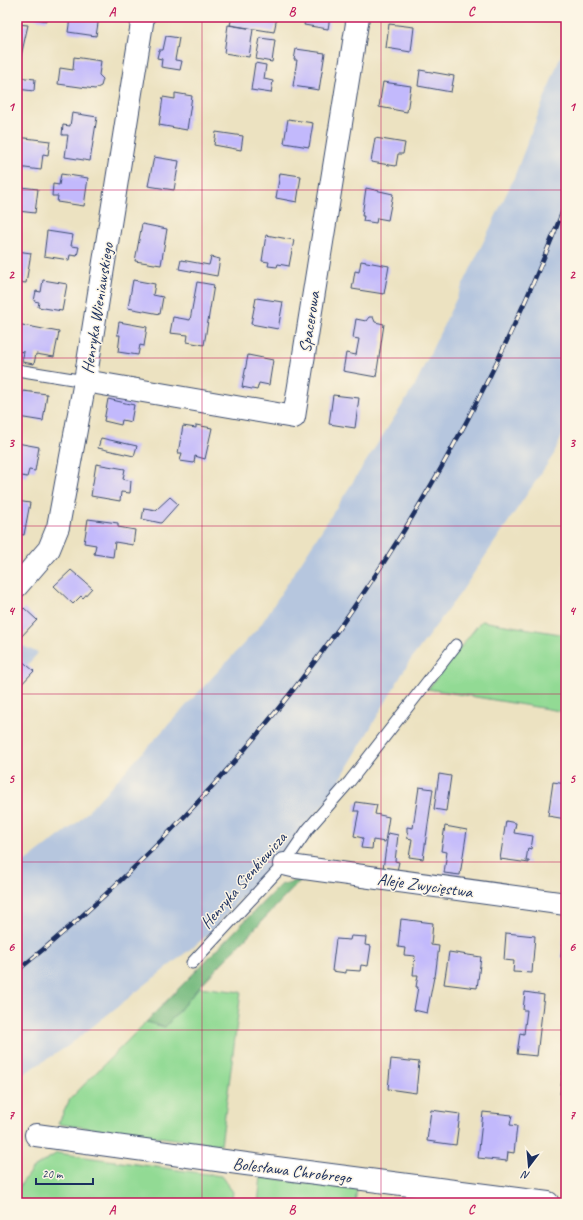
<svg xmlns="http://www.w3.org/2000/svg" width="583" height="1220" font-family="Caveat,sans-serif">
<style>
.industrial{fill:#b6c6de}
.green{fill:#92da94;stroke:#568479}
.forest{fill:#75ba7e;stroke:#48746e}
.building{fill:#c2b9fc}
.lines{fill:none;stroke-linecap:round;stroke-linejoin:round}
.service-casing{stroke:#3a4a6d;stroke-width:13}
.minor-casing{stroke:#3a4a6d;stroke-width:24}
.service{stroke:#fff;stroke-width:11}
.minor{stroke:#fff;stroke-width:22}
.rail-casing{stroke:#1b2f5e;stroke-width:4.5}
.rail{stroke:#fcf5e5;stroke-width:3;stroke-dasharray:9;stroke-linecap:butt}
.grid{fill:none;stroke:#c2185b;stroke-width:1;stroke-opacity:0.55}
.labels{text-anchor:middle;stroke-width:3;stroke-linejoin:round;paint-order:stroke}
.street-label{font-size:17px;fill:#1b2f5e;stroke:#fcf5e5}
.neatline{fill:none;stroke:#c2185b;stroke-width:1.5}
.grid-label{font-size:13px;text-anchor:middle;font-weight:bold;fill:#c2185b}
</style>
<rect width="100%" height="100%" fill="#fcf5e5"/>
<filter id="ink" filterUnits="userSpaceOnUse"><feTurbulence type="fractalNoise" baseFrequency=".025" numOctaves="2"/><feDisplacementMap in="SourceGraphic" scale="8" xChannelSelector="R" yChannelSelector="G"/><feConvolveMatrix kernelMatrix="1 2 1 2 8 2 1 2 1" color-interpolation-filters="sRGB"/></filter>
<filter id="wash" filterUnits="userSpaceOnUse"><feTurbulence type="fractalNoise" baseFrequency=".012" numOctaves="4" result="noise"/><feDisplacementMap in="SourceGraphic" scale="16" xChannelSelector="R" yChannelSelector="G"/><feGaussianBlur stdDeviation="0.9" result="paint"/><feColorMatrix in="noise" values="0 0 0 0 0 0 0 0 0 0 0 0 0 0 0 0 0 1.4 0 .05"/><feComposite in="paint" operator="in"/></filter>
<g filter="url(#wash)">
<rect width="100%" height="100%" fill="#ece2c1"/>
<g class="industrial">
<path d="M 566,42 L 566,427 L 554,454 L 461,592 L 409,662 L 330,797 L 208,935 L 68,1046 L 17,1078 L 17,868 L 78,822 L 260,626 L 414,387 L 513,180 Z"/>
<path d="M 17,643 L 38,653 L 17,677 Z"/>
</g>
<g class="green">
<path d="M 481,621 L 566,635 L 566,712 L 428,689 Z"/>
<path d="M 199,987 L 241,992 L 221,1145 L 58,1124 L 70,1099 L 146,1022 L 165,1027 Z"/>
<path d="M 57,1153 L 221,1176 L 233,1192 L 231,1203 L 17,1203 L 17,1190 L 32,1169 Z"/>
<path d="M 261,1177 L 357,1189 L 355,1203 L 258,1203 Z"/>
</g>
<path class="forest" d="M 302,879 L 199,987 L 165,1027 L 146,1022 L 280,885 Z"/>
<g id="blocks">
<g class="building">
<path d="M 32,17 L 47,17 L 47,21 L 31,18 Z"/>
<path d="M 76,17 L 99,17 L 96,36 L 68,32 L 70,18 L 76,19 Z"/>
<path d="M 232,17 L 277,17 L 274,32 L 230,25 Z"/>
<path d="M 306,17 L 330,17 L 328,29 L 304,25 Z"/>
<path d="M 17,24 L 28,25 L 19,65 L 17,65 Z"/>
<path d="M 389,24 L 414,27 L 411,52 L 386,48 Z"/>
<path d="M 228,25 L 253,29 L 249,57 L 224,53 Z"/>
<path d="M 166,36 L 179,38 L 175,60 L 182,61 L 180,70 L 161,67 L 162,59 L 157,58 L 159,50 L 163,50 Z"/>
<path d="M 260,38 L 275,40 L 272,62 L 256,59 Z"/>
<path d="M 296,49 L 325,53 L 319,90 L 293,86 L 297,60 L 294,60 Z"/>
<path d="M 74,57 L 101,61 L 99,75 L 103,79 L 101,86 L 95,89 L 58,84 L 60,68 L 73,70 Z"/>
<path d="M 255,63 L 266,65 L 264,79 L 273,81 L 271,93 L 251,90 Z"/>
<path d="M 420,70 L 454,76 L 451,92 L 418,86 Z"/>
<path d="M 17,77 L 35,79 L 34,91 L 17,89 Z"/>
<path d="M 383,82 L 411,86 L 407,112 L 379,107 Z"/>
<path d="M 175,93 L 192,96 L 187,130 L 159,125 L 163,97 L 175,99 Z"/>
<path d="M 72,113 L 97,117 L 90,161 L 65,157 L 68,135 L 62,135 L 63,125 L 70,126 Z"/>
<path d="M 288,119 L 313,123 L 309,147 L 284,143 Z"/>
<path d="M 216,132 L 243,136 L 241,150 L 214,145 Z"/>
<path d="M 17,137 L 50,141 L 48,155 L 43,154 L 41,170 L 17,167 Z"/>
<path d="M 375,138 L 405,143 L 403,154 L 398,154 L 396,166 L 371,162 Z"/>
<path d="M 154,157 L 179,161 L 174,190 L 148,186 Z"/>
<path d="M 280,173 L 301,176 L 297,202 L 276,198 Z"/>
<path d="M 61,174 L 88,178 L 84,206 L 57,202 L 58,196 L 52,196 L 53,184 L 59,185 Z"/>
<path d="M 21,187 L 38,189 L 35,213 L 18,211 Z"/>
<path d="M 366,188 L 393,194 L 388,220 L 377,218 L 376,223 L 363,221 L 364,216 L 362,216 Z"/>
<path d="M 142,224 L 167,229 L 161,265 L 135,261 Z"/>
<path d="M 47,231 L 73,235 L 71,246 L 79,247 L 77,256 L 70,255 L 69,260 L 44,256 Z"/>
<path d="M 266,235 L 294,240 L 289,266 L 278,264 L 277,267 L 268,266 L 269,262 L 262,261 Z"/>
<path d="M 17,251 L 31,253 L 26,283 L 17,282 Z"/>
<path d="M 211,257 L 220,259 L 217,276 L 179,269 L 181,260 L 209,265 Z"/>
<path d="M 361,261 L 389,266 L 384,294 L 352,289 L 355,271 L 359,272 Z"/>
<path d="M 43,280 L 67,284 L 62,311 L 38,307 L 39,302 L 34,301 L 36,291 L 41,292 Z"/>
<path d="M 133,280 L 155,284 L 153,295 L 163,297 L 160,314 L 128,308 Z"/>
<path d="M 197,282 L 214,285 L 204,345 L 187,342 L 188,335 L 170,333 L 173,317 L 190,320 Z"/>
<path d="M 256,298 L 283,302 L 278,329 L 251,324 Z"/>
<path d="M 369,317 L 373,317 L 375,322 L 384,324 L 376,377 L 343,371 L 346,353 L 356,355 L 359,339 L 353,338 L 356,319 L 366,321 Z"/>
<path d="M 119,322 L 147,327 L 144,346 L 140,345 L 138,355 L 118,352 L 120,335 L 117,335 Z"/>
<path d="M 17,324 L 59,332 L 54,357 L 36,354 L 34,364 L 22,362 L 24,352 L 17,351 Z"/>
<path d="M 248,355 L 273,360 L 269,385 L 259,383 L 257,390 L 242,387 Z"/>
<path d="M 23,391 L 47,394 L 43,421 L 18,417 Z"/>
<path d="M 333,395 L 359,398 L 355,428 L 329,424 Z"/>
<path d="M 108,399 L 134,405 L 131,422 L 122,420 L 121,425 L 104,421 Z"/>
<path d="M 196,425 L 212,428 L 205,459 L 195,456 L 194,463 L 180,461 L 182,453 L 178,453 L 183,426 L 196,428 Z"/>
<path d="M 101,438 L 137,446 L 134,456 L 98,448 Z"/>
<path d="M 17,443 L 39,447 L 35,471 L 29,470 L 27,477 L 17,475 Z"/>
<path d="M 96,464 L 125,469 L 123,479 L 131,481 L 130,493 L 121,492 L 120,501 L 91,496 Z"/>
<path d="M 170,497 L 178,504 L 161,523 L 142,519 L 144,508 L 156,510 Z"/>
<path d="M 17,501 L 30,503 L 24,535 L 17,534 Z"/>
<path d="M 88,519 L 118,523 L 118,527 L 135,530 L 133,545 L 115,542 L 113,557 L 94,554 L 96,545 L 84,543 Z"/>
<path d="M 71,570 L 92,588 L 83,598 L 81,596 L 73,604 L 54,586 Z"/>
<path d="M 24,608 L 37,620 L 17,641 L 17,615 Z"/>
<path d="M 21,660 L 34,671 L 17,689 L 17,664 Z"/>
<path d="M 439,774 L 451,776 L 446,811 L 434,809 Z"/>
<path d="M 553,782 L 566,784 L 566,819 L 548,816 Z"/>
<path d="M 419,787 L 433,789 L 423,859 L 409,857 L 412,839 L 407,838 L 408,833 L 407,832 L 407,827 L 413,828 Z"/>
<path d="M 356,802 L 377,805 L 375,814 L 389,817 L 385,842 L 373,840 L 372,849 L 361,848 L 363,838 L 354,836 L 359,811 L 354,811 Z"/>
<path d="M 506,821 L 516,823 L 514,833 L 533,836 L 531,849 L 528,848 L 526,861 L 529,861 L 529,863 L 500,859 Z"/>
<path d="M 445,826 L 467,830 L 460,875 L 444,873 L 447,852 L 441,851 Z"/>
<path d="M 388,833 L 398,835 L 395,861 L 399,862 L 397,871 L 383,869 Z"/>
<path d="M 401,919 L 433,923 L 431,945 L 439,946 L 435,977 L 434,977 L 427,1013 L 414,1010 L 418,987 L 416,987 L 418,975 L 413,975 L 415,956 L 404,955 L 405,948 L 398,947 Z"/>
<path d="M 564,932 L 566,932 L 566,958 L 561,957 Z"/>
<path d="M 506,933 L 535,936 L 532,973 L 513,972 L 514,961 L 504,960 Z"/>
<path d="M 351,936 L 366,937 L 365,945 L 371,946 L 368,966 L 361,965 L 360,971 L 346,970 L 346,973 L 332,971 L 336,939 L 350,940 Z"/>
<path d="M 449,952 L 481,957 L 477,988 L 444,984 Z"/>
<path d="M 525,992 L 544,995 L 537,1056 L 517,1054 L 520,1033 L 524,1034 L 527,1010 L 523,1010 Z"/>
<path d="M 391,1059 L 419,1062 L 416,1093 L 388,1089 Z"/>
<path d="M 563,1070 L 566,1071 L 566,1095 L 560,1094 Z"/>
<path d="M 431,1110 L 460,1114 L 456,1145 L 427,1141 Z"/>
<path d="M 483,1112 L 512,1115 L 510,1125 L 517,1126 L 514,1153 L 508,1152 L 507,1161 L 478,1158 Z"/>
</g>
</g>
</g>
<g filter="url(#ink)">
<use href="#blocks" fill-opacity="0" stroke="#3a4a6d" stroke-width="1"/>
<g class="lines">
<g class="service-casing">
<g id="service">
<path d="M 17,370 L 85,381"/>
<path d="M 192,963 L 284,864 L 308,829 L 350,781 L 456,645"/>
</g>
</g>
<g class="minor-casing">
<g id="minor">
<path d="M 85,381 L 294,417 L 358,17"/>
<path d="M 17,586 L 49,549 L 58,527 L 85,381 L 143,17"/>
<path d="M 284,864 L 297,867 L 566,904"/>
<path d="M 36,1135 L 246,1164 L 548,1203"/>
</g>
</g>
<use href="#service" class="service"/>
<use href="#minor" class="minor"/>
<g class="rail-casing">
<path id="rail" d="M 17,971 C 269,768 450,503 566,203"/>
</g>
<use href="#rail" class="rail"/>
</g>
</g>
<path class="grid" d="M 202,17 L 202,1203M 381,17 L 381,1203M 17,190 L 566,190M 17,358 L 566,358M 17,526 L 566,526M 17,694 L 566,694M 17,862 L 566,862M 17,1030 L 566,1030"/>
<g class="labels">
<g class="street-label">
<text transform="translate(97 308) rotate(-81)" y="6">Henryka Wieniawskiego</text>
<text transform="translate(309 322) rotate(-81)" y="6">Spacerowa</text>
<text transform="translate(243 880) rotate(-49)" y="6">Henryka Sienkiewicza</text>
<text transform="translate(425 885) rotate(8)" y="6">Aleje Zwycięstwa</text>
<text transform="translate(292 1170) rotate(7)" y="6">Bolesława Chrobrego</text>
</g>
</g>
<rect width="583" height="1220" fill="none" stroke="#fcf5e5" stroke-width="44"/>
<g transform="translate(529 1166) rotate(196)" stroke="#fcf5e5" stroke-width="3" paint-order="stroke">
<path d="M0-3L7 15L0 10L-7 15Z" fill="#1b2f5e"/>
<text y="-6" font-size="11" font-weight="bold" text-anchor="middle" fill="#1b2f5e">N</text>
</g>
<path d="M36 1178v6h57v-6" fill="none" stroke="#1b2f5e" stroke-width="2"/>
<text x="42" y="1178" font-size="12" fill="#1b2f5e" stroke="#fcf5e5" stroke-width="3" paint-order="stroke">20 m</text>
<rect x="22" y="22" width="539" height="1176" class="neatline"/>
<g class="grid-label">
<text x="112" y="16">A</text>
<text x="292" y="16">B</text>
<text x="471" y="16">C</text>
<text x="11" y="111">1</text>
<text x="572" y="111">1</text>
<text x="11" y="279">2</text>
<text x="572" y="279">2</text>
<text x="11" y="447">3</text>
<text x="572" y="447">3</text>
<text x="11" y="615">4</text>
<text x="572" y="615">4</text>
<text x="11" y="783">5</text>
<text x="572" y="783">5</text>
<text x="11" y="951">6</text>
<text x="572" y="951">6</text>
<text x="11" y="1119">7</text>
<text x="572" y="1119">7</text>
<text x="112" y="1214">A</text>
<text x="292" y="1214">B</text>
<text x="471" y="1214">C</text>
</g>
</svg>
